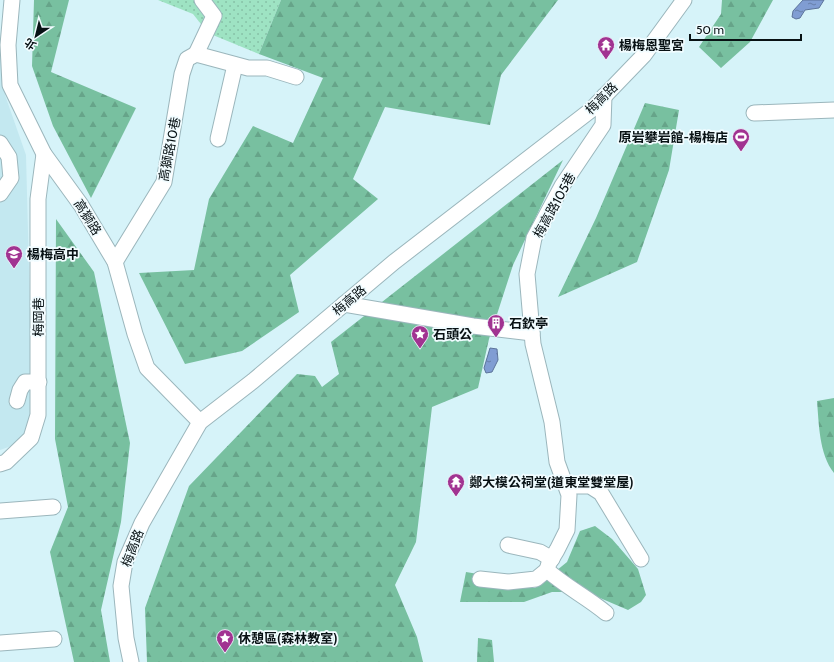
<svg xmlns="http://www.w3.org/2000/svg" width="834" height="662" font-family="Cabin,'Noto Sans TC',sans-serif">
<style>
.built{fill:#c3e8f0}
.grass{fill:url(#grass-dots)}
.forest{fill:url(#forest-firs)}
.water{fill:url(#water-ripples);stroke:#5c739a}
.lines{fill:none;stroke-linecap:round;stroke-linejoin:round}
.minor-casing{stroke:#9bb6bc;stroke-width:17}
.minor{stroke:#fff;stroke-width:15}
.labels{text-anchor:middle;stroke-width:3.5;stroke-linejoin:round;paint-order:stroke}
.poi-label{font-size:13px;font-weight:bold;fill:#081114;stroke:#f1fcff;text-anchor:start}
.street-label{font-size:13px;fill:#081114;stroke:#f1fcff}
</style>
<defs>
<pattern id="grass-dots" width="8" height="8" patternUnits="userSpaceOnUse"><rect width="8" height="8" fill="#9ee3c3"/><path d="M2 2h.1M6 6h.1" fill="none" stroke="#87c2a7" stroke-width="1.8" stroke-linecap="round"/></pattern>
<pattern id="forest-firs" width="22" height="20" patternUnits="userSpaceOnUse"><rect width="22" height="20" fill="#78c0a0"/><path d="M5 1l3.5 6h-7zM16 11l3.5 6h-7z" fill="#66a489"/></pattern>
<pattern id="water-ripples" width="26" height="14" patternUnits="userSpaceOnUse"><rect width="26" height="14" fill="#809dd3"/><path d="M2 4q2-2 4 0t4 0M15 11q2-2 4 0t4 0" fill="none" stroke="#677faa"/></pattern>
</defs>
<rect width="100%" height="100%" fill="#d6f3f9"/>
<path class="built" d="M 0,46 L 5,95 L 26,155 L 33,424 L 14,445 L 0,450 Z"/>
<path class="grass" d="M 158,0 L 281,0 L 259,54 L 208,33 L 193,14 Z"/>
<g class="forest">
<path d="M 34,0 L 69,0 L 51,72 L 136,108 L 91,198 L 53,126 L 32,66 Z"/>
<path d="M 281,0 L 558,0 L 501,75 L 490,125 L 385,107 L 353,179 L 378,199 L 290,275 L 299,312 L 242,351 L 185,364 L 139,273 L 194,270 L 209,199 L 253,126 L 293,143 L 323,78 L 259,54 Z"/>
<path d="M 722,0 L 773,0 L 750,42 L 721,68 L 699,47 L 721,14 Z"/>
<path d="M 645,103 L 679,110 L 669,170 L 637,262 L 558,297 L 596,218 Z"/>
<path d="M 563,160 L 513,265 L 489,339 L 478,388 L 432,407 L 416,542 L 395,585 L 417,637 L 423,662 L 147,662 L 145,608 L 189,486 L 297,374 L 315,376 L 322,387 L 339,374 L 331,342 Z"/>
<path d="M 56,219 L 94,272 L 130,443 L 121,522 L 101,610 L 110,662 L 74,662 L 50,552 L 68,507 L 55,439 Z"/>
<path d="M 834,398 L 834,473 C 819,454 819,424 817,401 Z"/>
<path d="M 595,526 L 612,539 L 638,569 L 646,595 L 641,602 L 628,610 L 586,592 L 552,592 L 524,602 L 460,602 L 466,572 L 496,577 L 501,588 L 535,588 L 567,562 L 580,531 Z"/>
<path d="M 478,638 L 492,640 L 494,662 L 477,662 Z"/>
</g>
<g class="water">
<path d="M 803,0 L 824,0 L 819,8 L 805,10 L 800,18 L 796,19 L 792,17 L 793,11 Z"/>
<path d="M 490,348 L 497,349 L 498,360 L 492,372 L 486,373 L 484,368 Z"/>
</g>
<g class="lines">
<g class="minor-casing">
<g id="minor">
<path d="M 12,0 L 8,45 L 10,85 L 44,154 L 81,205 L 115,262 L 135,334 L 147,368 L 200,422"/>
<path d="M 196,54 L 214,16 L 202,0"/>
<path d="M 604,96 L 603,125 L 562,186 L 534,238 L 527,274 L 533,344 L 552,422 L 557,462 L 569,495 L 567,530 L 557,550 L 549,563 L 547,570 C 566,587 587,597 606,613"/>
<path d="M 754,113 L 834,110"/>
<path d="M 218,139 L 235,65"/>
<path d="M 0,143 L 9,157 L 11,178 L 0,194"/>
<path d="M 115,262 L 164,182 L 182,74 L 187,59 L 196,54 L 248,68 L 267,68 L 296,77"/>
<path d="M 344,304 L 473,326 L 532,333"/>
<path d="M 17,401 L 20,390 L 25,382 L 39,382"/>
<path d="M 0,464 L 6,462 L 31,438 L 38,415 L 38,199 L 44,154"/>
<path d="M 567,486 L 590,486 L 601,493 L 641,559"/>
<path d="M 0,511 L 53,507"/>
<path d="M 508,545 L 540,552 L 552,559"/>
<path d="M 480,579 L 508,582 L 536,579 L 547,570"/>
<path d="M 0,643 L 54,639"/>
<path d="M 131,662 L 126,638 L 121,586 L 125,562 L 142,523 L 200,422 L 253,381 L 394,262 L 591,110 L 644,55 L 684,0"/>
</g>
</g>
<use href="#minor" class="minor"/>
</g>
<defs>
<g id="temple-pin" transform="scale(0.9)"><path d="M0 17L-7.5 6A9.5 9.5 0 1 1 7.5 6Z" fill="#a13391" stroke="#f1fcff"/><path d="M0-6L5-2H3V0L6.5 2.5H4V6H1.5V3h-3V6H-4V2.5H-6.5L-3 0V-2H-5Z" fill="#fff"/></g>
<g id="stadium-pin" transform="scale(0.9)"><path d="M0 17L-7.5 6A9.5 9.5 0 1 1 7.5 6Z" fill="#a13391" stroke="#f1fcff"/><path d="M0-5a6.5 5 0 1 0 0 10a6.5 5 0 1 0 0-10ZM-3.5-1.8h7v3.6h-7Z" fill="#fff"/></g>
<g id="school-pin" transform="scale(0.9)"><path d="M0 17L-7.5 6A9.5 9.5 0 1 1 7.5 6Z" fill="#a13391" stroke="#f1fcff"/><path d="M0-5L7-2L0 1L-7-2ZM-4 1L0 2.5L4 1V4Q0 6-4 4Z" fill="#fff"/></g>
<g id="building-pin" transform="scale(0.9)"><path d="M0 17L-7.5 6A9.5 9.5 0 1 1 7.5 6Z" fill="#a13391" stroke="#f1fcff"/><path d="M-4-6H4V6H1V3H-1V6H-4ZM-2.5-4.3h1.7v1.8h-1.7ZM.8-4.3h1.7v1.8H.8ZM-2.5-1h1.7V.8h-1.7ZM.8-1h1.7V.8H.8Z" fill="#fff"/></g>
<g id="sight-pin" transform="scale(0.9)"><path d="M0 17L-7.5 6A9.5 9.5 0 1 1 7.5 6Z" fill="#a13391" stroke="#f1fcff"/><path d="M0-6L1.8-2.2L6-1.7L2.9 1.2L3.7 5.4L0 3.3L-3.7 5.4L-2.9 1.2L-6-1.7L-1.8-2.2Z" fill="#fff"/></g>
</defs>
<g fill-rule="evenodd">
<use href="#temple-pin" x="606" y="45"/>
<use href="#stadium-pin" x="741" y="137"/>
<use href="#school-pin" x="14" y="254"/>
<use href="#building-pin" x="496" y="323"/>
<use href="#sight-pin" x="420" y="334"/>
<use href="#temple-pin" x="456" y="482"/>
<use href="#sight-pin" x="225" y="638"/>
</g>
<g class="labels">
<g class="poi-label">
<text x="619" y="50">楊梅恩聖宮</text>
<text x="728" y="142" text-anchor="end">原岩攀岩館-楊梅店</text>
<text x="27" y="259">楊梅高中</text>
<text x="509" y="328">石欽亭</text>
<text x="433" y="339">石頭公</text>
<text x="469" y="487">鄭大模公祠堂(道東堂雙堂屋)</text>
<text x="238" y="643">休憩區(森林教室)</text>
</g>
<g class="street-label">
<text transform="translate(601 98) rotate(-45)" y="5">梅高路</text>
<text transform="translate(169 149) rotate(-79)" y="5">高獅路10巷</text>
<text transform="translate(554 205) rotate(-61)" y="5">梅高路105巷</text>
<text transform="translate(88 217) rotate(58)" y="5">高獅路</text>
<text transform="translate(349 300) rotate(-40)" y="5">梅高路</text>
<text transform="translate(38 317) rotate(-90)" y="5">梅岡巷</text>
<text transform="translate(132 548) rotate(-69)" y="5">梅高路</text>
</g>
</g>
<g transform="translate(36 36) rotate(215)" stroke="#f1fcff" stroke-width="3" paint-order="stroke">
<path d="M0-3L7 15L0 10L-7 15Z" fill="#081114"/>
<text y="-6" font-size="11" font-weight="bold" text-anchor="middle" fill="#081114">北</text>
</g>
<path d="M690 34v6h111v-6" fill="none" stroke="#081114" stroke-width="2"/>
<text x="696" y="34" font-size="12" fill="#081114" stroke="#f1fcff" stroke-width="3" paint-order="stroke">50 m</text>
</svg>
